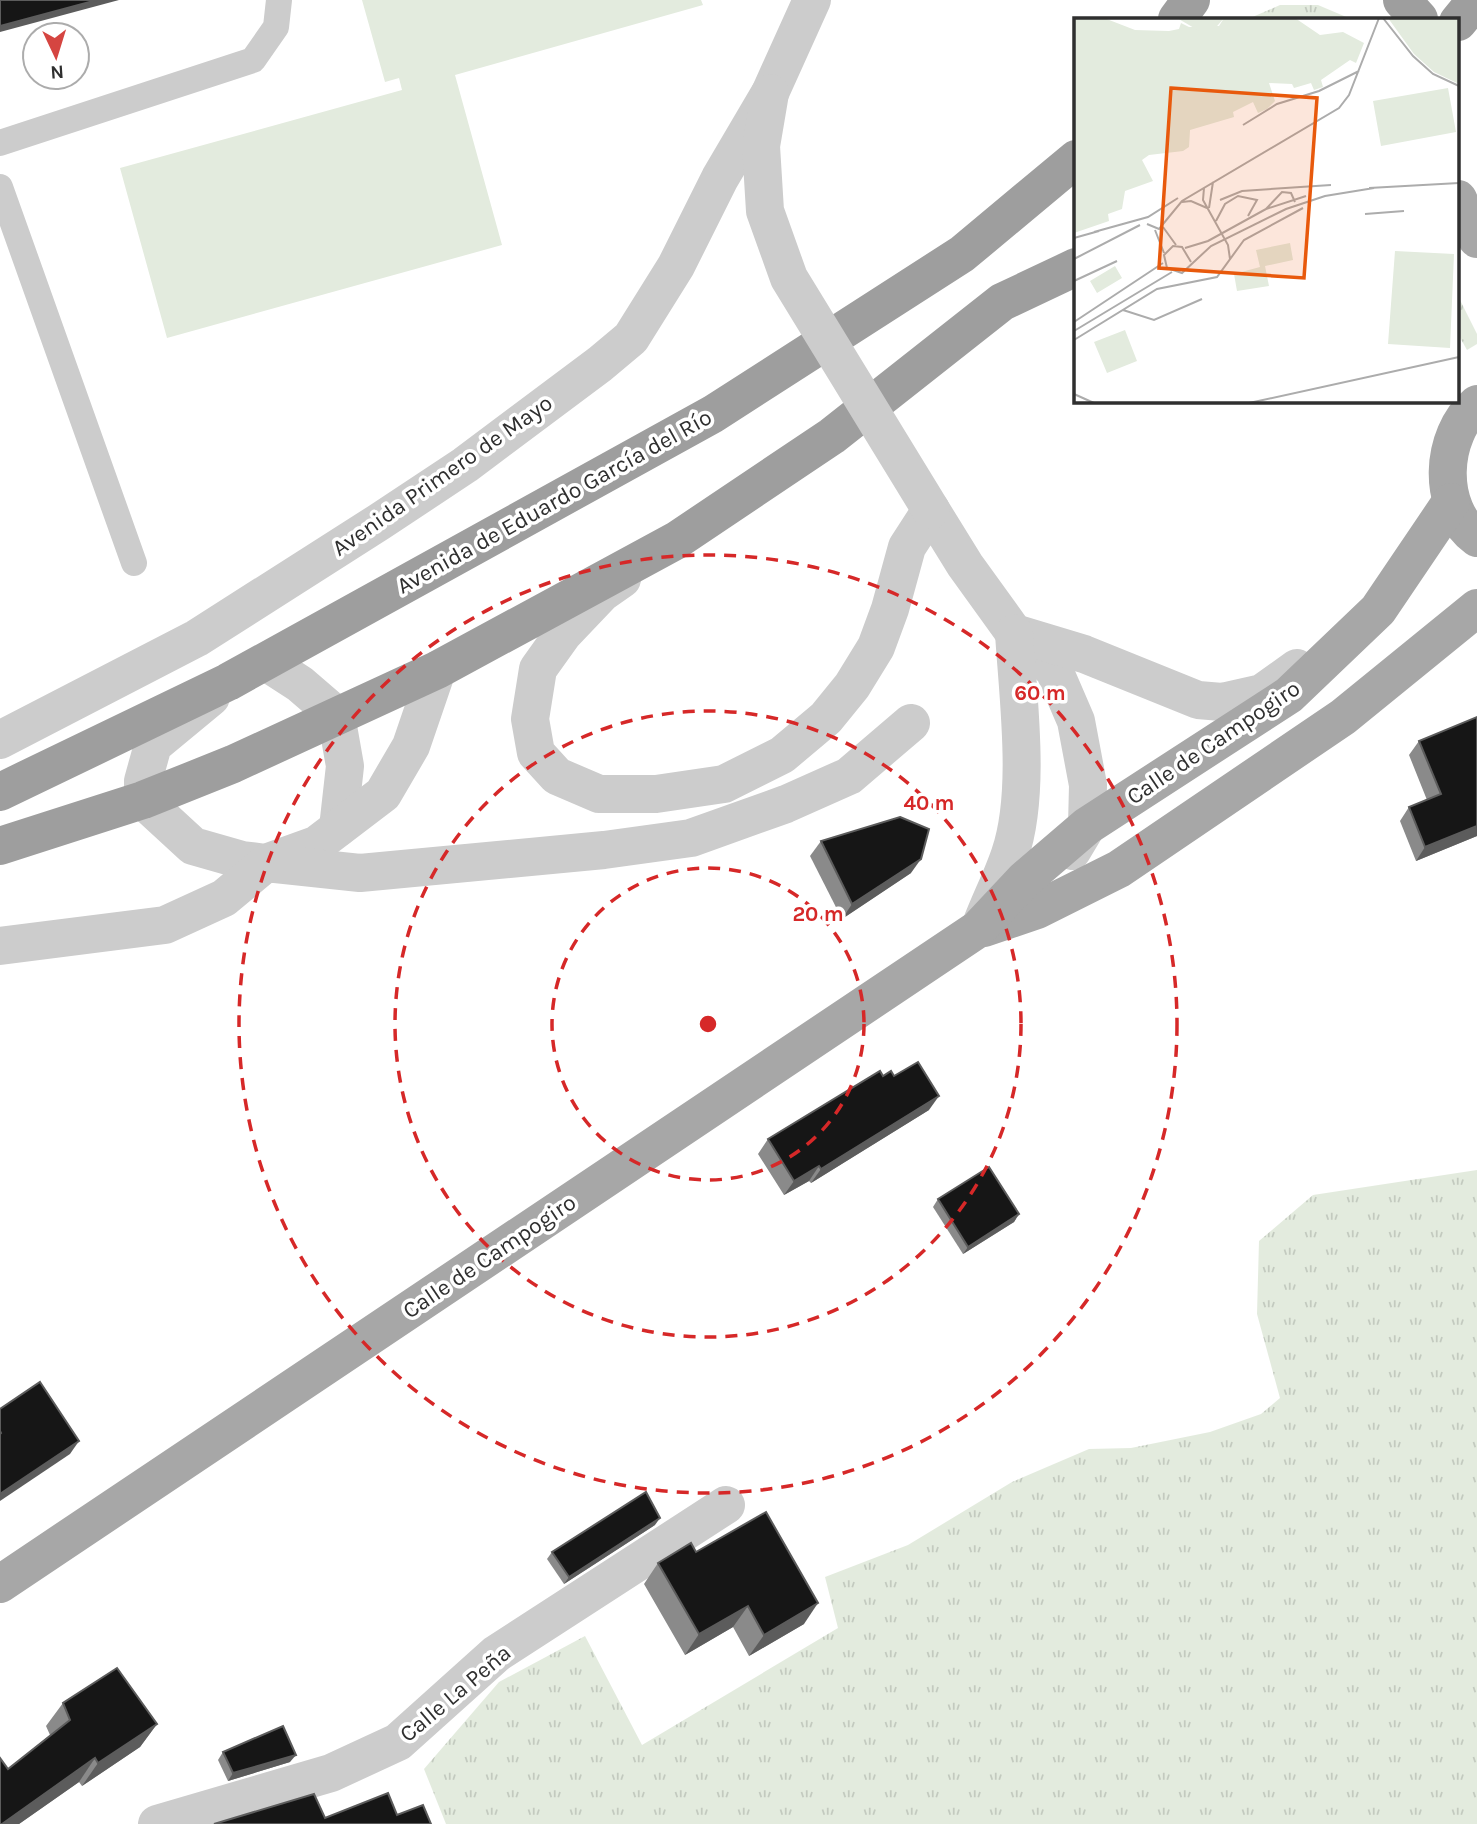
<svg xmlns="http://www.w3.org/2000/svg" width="1477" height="1824" font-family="Karla,sans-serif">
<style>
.grass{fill:url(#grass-tufts)}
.garden{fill:#e3ebde}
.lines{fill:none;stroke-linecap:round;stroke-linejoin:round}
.service{stroke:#ccc;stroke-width:26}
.minor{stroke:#ccc;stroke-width:38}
.primary{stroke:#a7a7a7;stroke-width:38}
.trunk{stroke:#9e9e9e;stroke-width:38}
.minor-bridge{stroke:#ccc;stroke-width:38}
.wall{fill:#8a8a8a}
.shaded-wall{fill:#5c5c5c}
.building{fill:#161616;stroke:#5c5c5c;stroke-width:2}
.ring{fill:none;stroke:#d62828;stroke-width:3.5;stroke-dasharray:12 9}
.labels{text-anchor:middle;stroke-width:7;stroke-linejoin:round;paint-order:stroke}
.street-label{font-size:23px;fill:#2f2f2f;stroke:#fff}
.inset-road{fill:none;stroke:#acacac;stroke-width:2}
.view{fill:#e8590c;fill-opacity:0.15;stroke:#e8590c;stroke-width:3.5}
.inset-edge{fill:none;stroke:#2f2f2f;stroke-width:3.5}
.centre{fill:#d62828;stroke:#fff;stroke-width:3.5}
.ring-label{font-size:21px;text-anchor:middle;font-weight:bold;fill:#d62828;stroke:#fff;stroke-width:7;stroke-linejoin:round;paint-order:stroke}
</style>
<defs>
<pattern id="grass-tufts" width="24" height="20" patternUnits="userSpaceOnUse" patternTransform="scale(1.75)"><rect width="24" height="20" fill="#e3ebde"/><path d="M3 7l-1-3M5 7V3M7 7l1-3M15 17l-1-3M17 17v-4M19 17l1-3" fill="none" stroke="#c3cabf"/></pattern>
</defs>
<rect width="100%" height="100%" fill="#fff"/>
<g class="grass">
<path d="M 1280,5 L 1318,5 L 1351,19 L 1248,19 Z"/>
<path d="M 1458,296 L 1477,334 L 1477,344 L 1467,350 L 1458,334 Z"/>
<path d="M 1477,1170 L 1477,1824 L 446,1824 L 424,1769 L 499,1682 L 585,1636 L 642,1745 L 838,1628 L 825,1577 L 908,1545 L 1012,1482 L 1089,1449 L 1131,1448 L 1210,1432 L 1261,1414 L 1280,1398 L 1257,1314 L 1259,1241 L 1313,1195 Z"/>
</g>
<path class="garden" d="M 362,0 L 701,0 L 703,5 L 455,75 L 502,245 L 167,338 L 120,168 L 402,90 L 399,78 L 385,82 Z"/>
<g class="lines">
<g class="service">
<path d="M 0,143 L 253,60 L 276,27 L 279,0"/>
<path d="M 0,187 L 134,563"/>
</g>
<g class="minor">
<path d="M 622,579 L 602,593 L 563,634 L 538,669 L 530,719 L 536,753 L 557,776 L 599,794 L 656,794 L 724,784 L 782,755 L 826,718 L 852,686 L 876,647 L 890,609 L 907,547 L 931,510 L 965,565 L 1014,633 L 1054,670 L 1076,721 L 1088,785 L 1087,826 L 1072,851"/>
<path d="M 1021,635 L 1084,654 L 1198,700 L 1222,702 L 1262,693 L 1297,668"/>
<path d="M 266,662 L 300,684 L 336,715 L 345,766 L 338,828"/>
<path d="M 211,697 L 153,745 L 143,781 L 143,800 L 193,846 L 242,860 L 266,863 L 316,845 L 383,794 L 411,746 L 437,670"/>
<path d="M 0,740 L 197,638 L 379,522 L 465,465 L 600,364 L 631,338 L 676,266 L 720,178 L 770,93 L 812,0"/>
<path d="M 981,925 C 990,901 1002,878 1010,854 C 1031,793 1018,698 1014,633"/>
<path d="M 0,946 L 165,925 L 224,898 L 266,863 L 360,873 L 604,850 L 691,838 L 786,804 L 849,776 L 911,723"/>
<path d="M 157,1824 L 331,1773 L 398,1742 L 496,1654 L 726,1505"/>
</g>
<g class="primary">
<path d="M 1458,199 L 1477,239"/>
<path d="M 1477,404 C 1440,435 1436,508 1477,538"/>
<path d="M 984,928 L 1037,910 L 1119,869 L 1343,717 L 1477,608"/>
<path d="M 0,1584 L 978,929 L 1024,880 L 1087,826 L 1289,695 L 1378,610 L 1451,502"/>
</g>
<g class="trunk">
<path d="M 1402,0 L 1419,19"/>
<path d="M 1177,19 L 1191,0"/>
<path d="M 1458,22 L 1476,0"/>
<path d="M 0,792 L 228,682 L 713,414 L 962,254 L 1076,159"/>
<path d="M 0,846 L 143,800 L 233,764 L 437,670 L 677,540 L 832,436 L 1002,302 L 1076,267"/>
</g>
<path class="minor-bridge" d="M 770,93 L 761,146 L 765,211 L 789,278 L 931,510"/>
</g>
<g class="wall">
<path d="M 1419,741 L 1477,836 L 1416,861 L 1400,821 L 1409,807 L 1427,800 L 1409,755 Z"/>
<path d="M 821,841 L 911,873 L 842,919 L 810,856 Z"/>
<path d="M 883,1076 L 894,1076 L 929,1110 L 811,1183 L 809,1181 L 784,1195 L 758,1154 L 768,1139 Z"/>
<path d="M 938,1199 L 1019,1214 L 1014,1222 L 963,1254 L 933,1207 Z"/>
<path d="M 655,1525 L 564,1584 L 547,1559 L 552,1552 Z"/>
<path d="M 696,1552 L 804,1624 L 749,1656 L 733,1627 L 685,1655 L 644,1584 L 658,1563 Z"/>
<path d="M 63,1703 L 157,1724 L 140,1747 L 82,1786 L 79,1782 L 19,1824 L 0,1824 L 8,1769 L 50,1735 L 46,1726 Z"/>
<path d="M 223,1752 L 290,1762 L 228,1781 L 218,1760 Z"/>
</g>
<g class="shaded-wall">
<path d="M 97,0 L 119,0 L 0,32 L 0,26 Z"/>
<path d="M 1477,826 L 1477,836 L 1416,861 L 1425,847 Z"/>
<path d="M 921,859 L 911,873 L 842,919 L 852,904 Z"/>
<path d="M 939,1096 L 929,1110 L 811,1183 L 821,1169 Z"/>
<path d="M 819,1166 L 809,1181 L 784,1195 L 794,1181 Z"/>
<path d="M 1019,1214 L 1014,1222 L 963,1254 L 968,1247 Z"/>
<path d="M 79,1441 L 70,1454 L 0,1501 L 0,1494 Z"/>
<path d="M 660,1518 L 655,1525 L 564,1584 L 569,1577 Z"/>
<path d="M 818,1603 L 804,1624 L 749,1656 L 764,1635 Z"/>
<path d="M 748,1606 L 733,1627 L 685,1655 L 699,1634 Z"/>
<path d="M 157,1724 L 140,1747 L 82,1786 L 98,1763 Z"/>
<path d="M 296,1755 L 290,1762 L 228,1781 L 233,1773 Z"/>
<path d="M 95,1758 L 79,1782 L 19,1824 L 2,1824 Z"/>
</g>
<g class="building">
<path d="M 0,0 L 97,0 L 0,26 Z"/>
<path d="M 1477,717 L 1477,826 L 1425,847 L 1409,807 L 1441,794 L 1419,741 Z"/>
<path d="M 900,817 L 929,829 L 921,859 L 852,904 L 821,841 Z"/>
<path d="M 918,1062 L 939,1096 L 821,1169 L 819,1166 L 794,1181 L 768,1139 L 880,1071 L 883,1076 L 891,1071 L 894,1076 Z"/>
<path d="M 989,1167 L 1019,1214 L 968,1247 L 938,1199 Z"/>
<path d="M 40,1382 L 79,1441 L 0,1494 L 0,1434 L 1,1433 L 0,1431 L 0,1409 Z"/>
<path d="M 646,1492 L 660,1518 L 569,1577 L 552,1552 Z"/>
<path d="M 766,1512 L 818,1603 L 764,1635 L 748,1606 L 699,1634 L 658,1563 L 691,1543 L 696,1552 Z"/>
<path d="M 117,1668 L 157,1724 L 98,1763 L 95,1758 L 2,1824 L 0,1824 L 0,1758 L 8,1769 L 70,1720 L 63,1703 Z"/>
<path d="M 283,1726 L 296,1755 L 233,1773 L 223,1752 Z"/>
<path d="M 388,1793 L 397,1815 L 423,1805 L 431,1824 L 214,1824 L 314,1794 L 325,1818 Z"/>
</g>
<g class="ring">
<circle cx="708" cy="1024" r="156"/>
<circle cx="708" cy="1024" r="313"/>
<circle cx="708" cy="1024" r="469"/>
</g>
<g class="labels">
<g class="street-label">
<text transform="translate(442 475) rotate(-35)" y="8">Avenida Primero de Mayo</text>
<text transform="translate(554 501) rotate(-29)" y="8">Avenida de Eduardo García del Río</text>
<text transform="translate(1213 742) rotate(-34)" y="8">Calle de Campogiro</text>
<text transform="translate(489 1256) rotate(-34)" y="8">Calle de Campogiro</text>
<text transform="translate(455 1693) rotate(-40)" y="8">Calle La Peña</text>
</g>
</g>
<g transform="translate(1074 18)">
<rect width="385" height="385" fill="#fff"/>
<path d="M 0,0 L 30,0 L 61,12 L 95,13 L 105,11 L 107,5 L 115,9 L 145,8 L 150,0 L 221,0 L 246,17 L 269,14 L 290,25 L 282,45 L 276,42 L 247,62 L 249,69 L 240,72 L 237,65 L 220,70 L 218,66 L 195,65 L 201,83 L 193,91 L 184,95 L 179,84 L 159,94 L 160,99 L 116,112 L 115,129 L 109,133 L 75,137 L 68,142 L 79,163 L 51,173 L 48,191 L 34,196 L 35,203 L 0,215 ZM 314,0 L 385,0 L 385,66 L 360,54 L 340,36 Z" fill="#e3ebde"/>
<path d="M 103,0 L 150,0 L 138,14 L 127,14 Z" fill="#e3ebde"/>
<path d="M 374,70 L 382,114 L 307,128 L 299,83 ZM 216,225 L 219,242 L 191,248 L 195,268 L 163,273 L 160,256 L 186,249 L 182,232 ZM 321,233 L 380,236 L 376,330 L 314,326 ZM 41,248 L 48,260 L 23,275 L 16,263 ZM 51,312 L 63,343 L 33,355 L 20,324 Z" fill="#e3ebde"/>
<path class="inset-road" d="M 309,0 L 339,38 L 359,56 L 385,68M 169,107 L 203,86 L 245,73 L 285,53M 130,170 L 129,182 L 154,227 L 156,241M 295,170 L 385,165M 146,182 L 168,173 L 257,167M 108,184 L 117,183 L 133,190M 135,190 L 139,164M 192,191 L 208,174 L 217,175 L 221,184M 291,196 L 330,193M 142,203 L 151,186 L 164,178 L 183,182 L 174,198M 73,206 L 85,211 L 108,183 L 265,90 L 275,77 L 305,0M 89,209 L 102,227M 81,212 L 90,235M 20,214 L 74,199 L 104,180M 0,220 L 25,213M 111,230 L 134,223 L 192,191 L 232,178M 0,241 L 66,207M 117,244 L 108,229 L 99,228 L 90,237 L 93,250 L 108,255 L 137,228 L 212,191 L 251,178 L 300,170M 0,263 L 43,243M 49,292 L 80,302 L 128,281M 0,304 L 89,245M 0,313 L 98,254M 0,322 L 83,271 L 143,259 L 170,222 L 229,190M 0,376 L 20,385M 175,385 L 385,339"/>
<path class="view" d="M 97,70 L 243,80 L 230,260 L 85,250 Z"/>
<rect width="385" height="385" class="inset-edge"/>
</g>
<circle cx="708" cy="1024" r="10" class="centre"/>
<g class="ring-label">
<text x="1040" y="700">60 m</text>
<text x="929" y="810">40 m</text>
<text x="818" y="921">20 m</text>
</g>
<g transform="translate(56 56) rotate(176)"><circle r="33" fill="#ffffff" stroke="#acacac" stroke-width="2"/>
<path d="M0-5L12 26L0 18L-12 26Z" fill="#d54541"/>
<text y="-10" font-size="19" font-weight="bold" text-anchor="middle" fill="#2f2f2f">N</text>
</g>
</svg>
